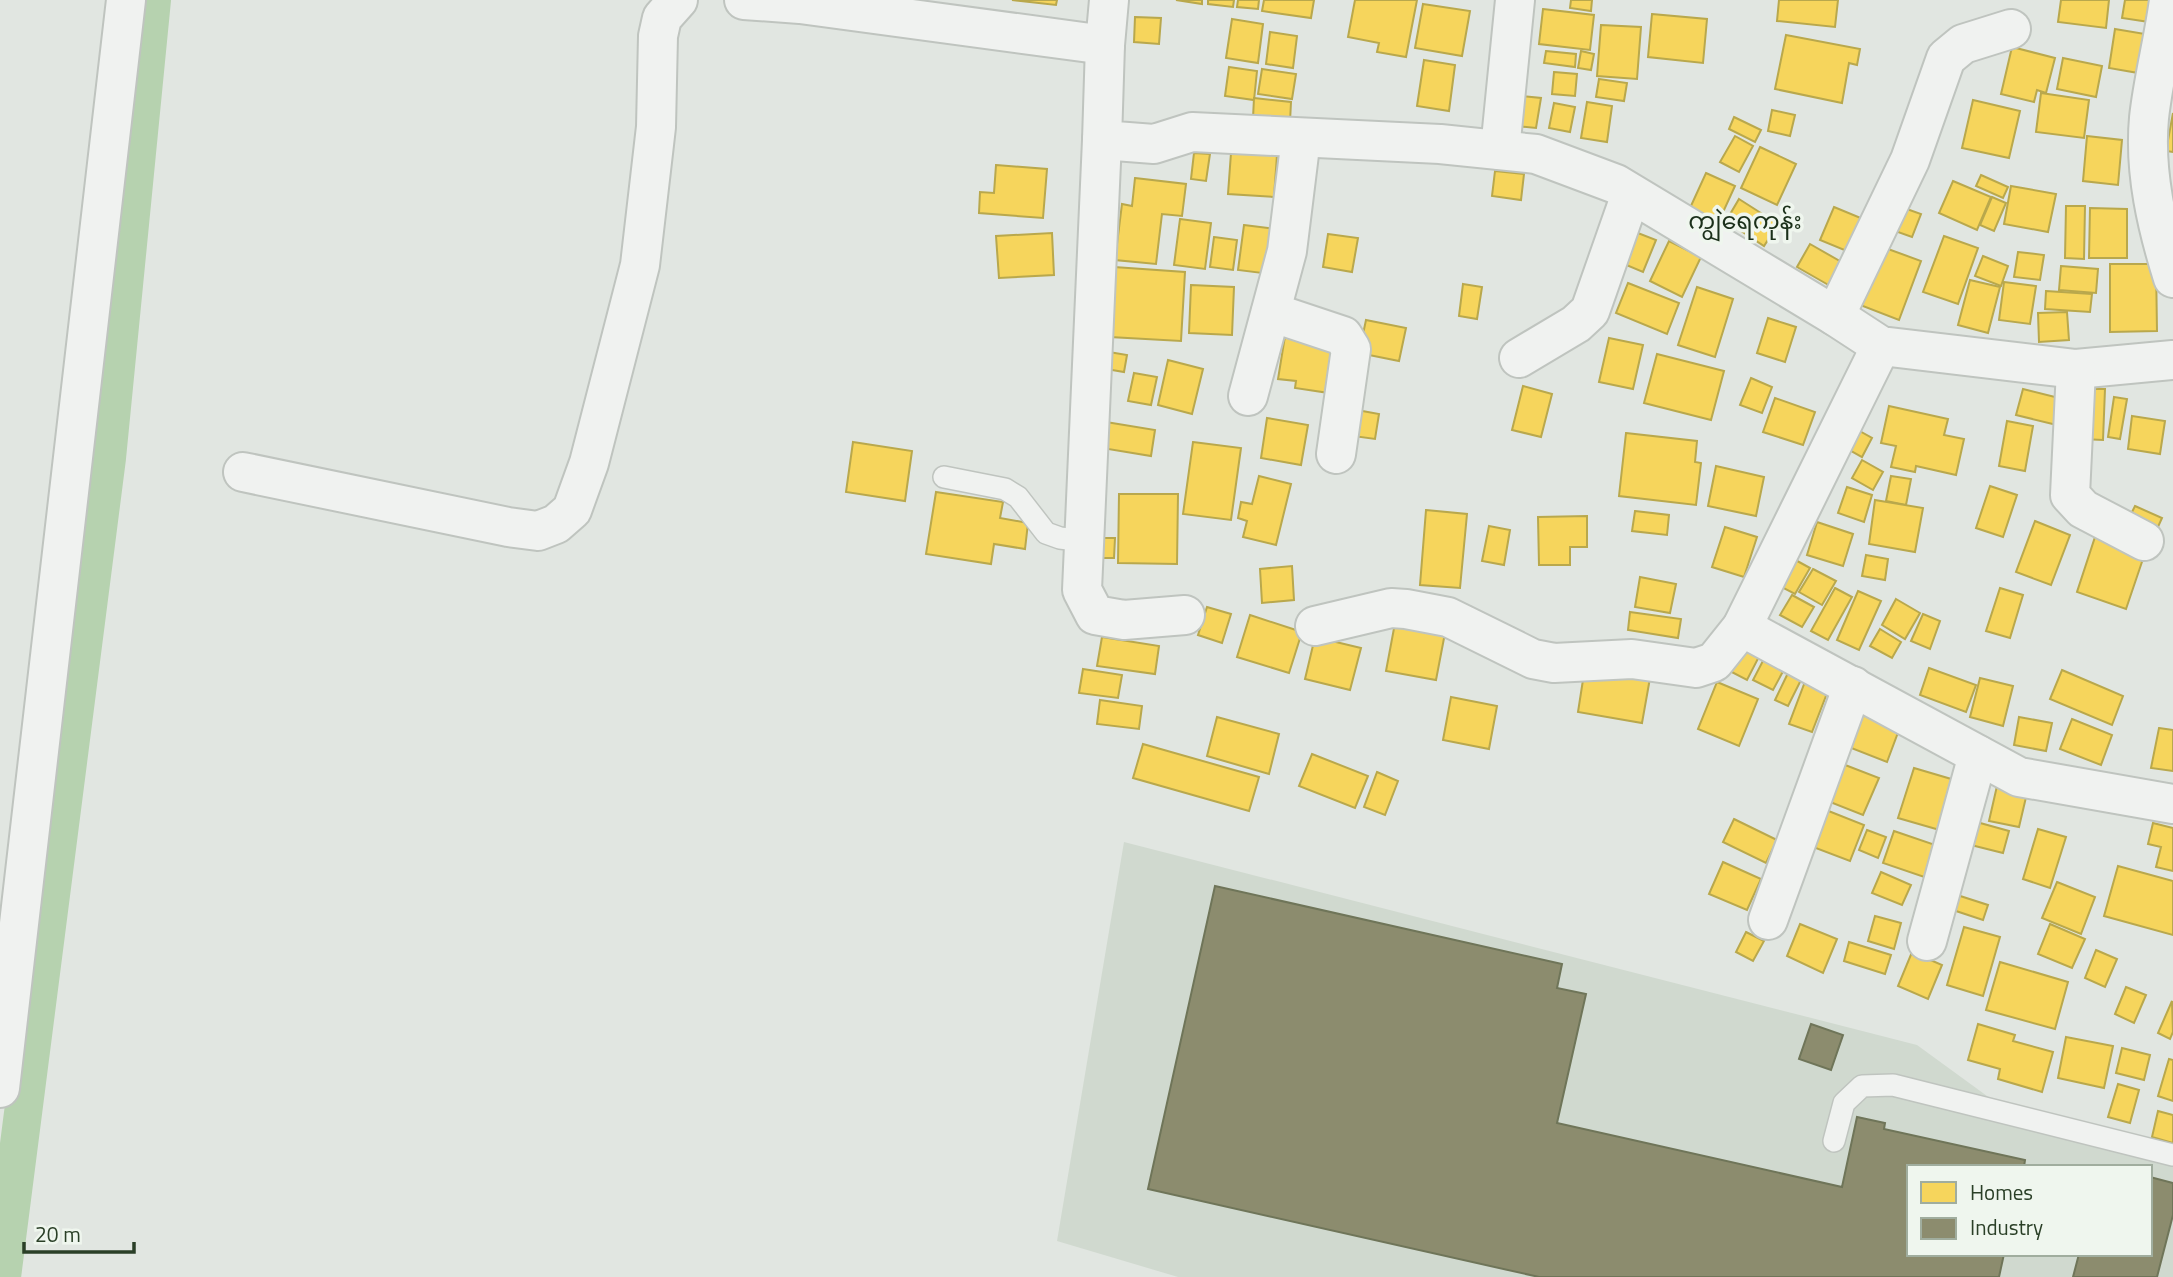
<svg xmlns="http://www.w3.org/2000/svg" width="2173" height="1277" font-family="'Titillium Web','Noto Sans Myanmar',sans-serif">
<style>
.built{fill:#d0d9cf;fill-rule:evenodd}
.homes{fill:#f6d55c;stroke:#b9a84c;stroke-width:2}
.industry{fill:#8c8c6e;stroke:#6f7559;stroke-width:2}
.lines{fill:none;stroke-linecap:round;stroke-linejoin:round}
.canal{stroke:#b6d2af;stroke-width:38}
.lane-casing{stroke:#bfc4bf;stroke-width:24}
.street-casing{stroke:#bfc4bf;stroke-width:42}
.lane{stroke:#f0f2f0;stroke-width:21}
.street{stroke:#f0f2f0;stroke-width:38}
.labels{text-anchor:middle;stroke-width:7;stroke-linejoin:round;paint-order:stroke}
.quarter-label{font-size:24px;fill:#1b301a;stroke:#eff6ee}
</style>
<rect width="100%" height="100%" fill="#e1e6e1"/>
<path class="built" d="M 1124,842 L 1917,1045 L 1998,1104 L 2173,1160 L 2173,1277 L 1178,1277 L 1057,1241 ZM 1909,1167 L 2150,1167 L 2150,1254 L 1909,1254 Z"/>
<g class="homes">
<path d="M 1012,0 L 1057,0 L 1056,5 Z"/>
<path d="M 1176,0 L 1202,0 L 1202,4 Z"/>
<path d="M 1208,0 L 1234,0 L 1233,7 L 1208,4 Z"/>
<path d="M 1238,0 L 1259,0 L 1258,9 L 1237,7 Z"/>
<path d="M 1264,0 L 1314,0 L 1311,18 L 1262,11 Z"/>
<path d="M 1355,0 L 1417,0 L 1406,57 L 1377,52 L 1379,43 L 1348,37 Z"/>
<path d="M 1571,0 L 1592,0 L 1591,11 L 1570,8 Z"/>
<path d="M 1779,0 L 1838,0 L 1835,27 L 1777,21 Z"/>
<path d="M 2061,0 L 2109,0 L 2106,28 L 2058,22 Z"/>
<path d="M 2125,0 L 2160,0 L 2156,23 L 2122,18 Z"/>
<path d="M 1423,4 L 1470,11 L 1462,56 L 1415,48 Z"/>
<path d="M 1543,9 L 1594,15 L 1590,50 L 1539,44 Z"/>
<path d="M 1652,14 L 1707,19 L 1703,63 L 1648,57 Z"/>
<path d="M 1135,17 L 1161,18 L 1159,44 L 1134,42 Z"/>
<path d="M 1232,19 L 1263,24 L 1258,63 L 1226,58 Z"/>
<path d="M 1601,25 L 1641,27 L 1637,79 L 1597,76 Z"/>
<path d="M 2115,29 L 2151,35 L 2144,74 L 2109,68 Z"/>
<path d="M 1270,32 L 1297,36 L 1293,68 L 1266,64 Z"/>
<path d="M 1786,35 L 1860,49 L 1857,65 L 1849,63 L 1842,103 L 1775,89 Z"/>
<path d="M 2012,47 L 2055,58 L 2046,93 L 2037,90 L 2034,102 L 2001,94 Z"/>
<path d="M 1546,51 L 1576,54 L 1575,67 L 1544,63 Z"/>
<path d="M 1581,51 L 1594,54 L 1591,70 L 1578,68 Z"/>
<path d="M 2063,58 L 2102,66 L 2096,97 L 2057,89 Z"/>
<path d="M 1424,60 L 1455,65 L 1449,111 L 1417,106 Z"/>
<path d="M 1229,67 L 1257,71 L 1254,100 L 1225,96 Z"/>
<path d="M 1262,69 L 1296,74 L 1292,99 L 1258,94 Z"/>
<path d="M 1554,72 L 1577,74 L 1575,96 L 1552,94 Z"/>
<path d="M 1599,79 L 1627,83 L 1624,101 L 1596,97 Z"/>
<path d="M 2041,93 L 2089,100 L 2084,138 L 2036,132 Z"/>
<path d="M 1521,96 L 1541,98 L 1536,128 L 1516,126 Z"/>
<path d="M 1254,98 L 1291,102 L 1290,122 L 1253,118 Z"/>
<path d="M 1973,100 L 2020,111 L 2009,158 L 1962,148 Z"/>
<path d="M 1587,102 L 1612,106 L 1607,142 L 1581,138 Z"/>
<path d="M 1554,103 L 1575,107 L 1570,132 L 1549,128 Z"/>
<path d="M 1772,110 L 1795,115 L 1790,136 L 1768,131 Z"/>
<path d="M 2173,113 L 2173,152 L 2166,151 Z"/>
<path d="M 1734,117 L 1761,130 L 1755,142 L 1729,129 Z"/>
<path d="M 1735,136 L 1753,146 L 1739,172 L 1720,162 Z"/>
<path d="M 2087,136 L 2122,140 L 2118,185 L 2083,181 Z"/>
<path d="M 1760,147 L 1796,164 L 1777,205 L 1741,188 Z"/>
<path d="M 1194,153 L 1210,154 L 1206,181 L 1191,179 Z"/>
<path d="M 1231,153 L 1277,155 L 1274,197 L 1228,194 Z"/>
<path d="M 996,165 L 1047,169 L 1043,218 L 979,213 L 980,192 L 994,193 Z"/>
<path d="M 1495,171 L 1524,174 L 1521,200 L 1492,196 Z"/>
<path d="M 1706,173 L 1735,186 L 1719,221 L 1690,208 Z"/>
<path d="M 1981,175 L 2008,187 L 2003,198 L 1976,186 Z"/>
<path d="M 1135,178 L 1186,184 L 1182,216 L 1162,214 L 1156,264 L 1115,260 L 1122,204 L 1132,206 Z"/>
<path d="M 1953,181 L 1991,197 L 1977,230 L 1939,213 Z"/>
<path d="M 2011,186 L 2056,194 L 2048,232 L 2004,224 Z"/>
<path d="M 1992,197 L 2006,203 L 1994,231 L 1980,225 Z"/>
<path d="M 1739,199 L 1778,224 L 1764,246 L 1726,221 Z"/>
<path d="M 2066,206 L 2085,206 L 2084,259 L 2065,258 Z"/>
<path d="M 1834,207 L 1868,221 L 1854,254 L 1820,240 Z"/>
<path d="M 1904,208 L 1921,214 L 1912,237 L 1895,231 Z"/>
<path d="M 2090,208 L 2127,209 L 2127,258 L 2089,258 Z"/>
<path d="M 1180,219 L 1211,223 L 1205,269 L 1174,265 Z"/>
<path d="M 1244,225 L 1275,229 L 1270,274 L 1238,270 Z"/>
<path d="M 1625,228 L 1656,240 L 1643,272 L 1612,259 Z"/>
<path d="M 1052,233 L 1054,275 L 999,278 L 996,236 Z"/>
<path d="M 1328,234 L 1358,238 L 1352,272 L 1323,267 Z"/>
<path d="M 1944,236 L 1978,248 L 1958,304 L 1923,292 Z"/>
<path d="M 1214,237 L 1237,240 L 1233,270 L 1210,267 Z"/>
<path d="M 1669,241 L 1701,257 L 1682,297 L 1650,281 Z"/>
<path d="M 1810,244 L 1852,268 L 1839,291 L 1797,267 Z"/>
<path d="M 1877,245 L 1921,261 L 1899,320 L 1855,303 Z"/>
<path d="M 2018,252 L 2044,255 L 2040,280 L 2014,277 Z"/>
<path d="M 1983,256 L 2008,266 L 2001,286 L 1975,276 Z"/>
<path d="M 2110,264 L 2156,264 L 2157,331 L 2110,332 Z"/>
<path d="M 2061,266 L 2098,269 L 2096,293 L 2059,290 Z"/>
<path d="M 1114,267 L 1185,272 L 1181,341 L 1110,337 Z"/>
<path d="M 1970,280 L 2000,287 L 1988,333 L 1958,325 Z"/>
<path d="M 2004,282 L 2036,286 L 2030,324 L 1999,320 Z"/>
<path d="M 1628,283 L 1679,303 L 1667,334 L 1616,313 Z"/>
<path d="M 1463,284 L 1482,287 L 1477,319 L 1459,316 Z"/>
<path d="M 1191,285 L 1234,287 L 1232,335 L 1189,333 Z"/>
<path d="M 1697,287 L 1733,299 L 1715,357 L 1678,345 Z"/>
<path d="M 2046,291 L 2092,294 L 2090,312 L 2045,309 Z"/>
<path d="M 2067,312 L 2069,340 L 2039,342 L 2038,313 Z"/>
<path d="M 1768,318 L 1796,327 L 1785,362 L 1757,353 Z"/>
<path d="M 1366,320 L 1406,328 L 1399,361 L 1359,353 Z"/>
<path d="M 1285,336 L 1337,344 L 1329,393 L 1295,388 L 1296,381 L 1278,379 Z"/>
<path d="M 1609,338 L 1643,345 L 1633,389 L 1599,382 Z"/>
<path d="M 1109,352 L 1127,355 L 1124,372 L 1106,369 Z"/>
<path d="M 1657,354 L 1724,371 L 1711,420 L 1644,403 Z"/>
<path d="M 1168,360 L 1203,369 L 1192,414 L 1158,405 Z"/>
<path d="M 1134,373 L 1157,377 L 1151,405 L 1128,401 Z"/>
<path d="M 1751,378 L 1772,387 L 1762,413 L 1740,405 Z"/>
<path d="M 1523,386 L 1552,394 L 1541,437 L 1512,430 Z"/>
<path d="M 2023,389 L 2067,400 L 2061,426 L 2016,415 Z"/>
<path d="M 2084,389 L 2105,389 L 2103,440 L 2082,439 Z"/>
<path d="M 2114,397 L 2127,399 L 2120,439 L 2108,437 Z"/>
<path d="M 1775,398 L 1815,412 L 1803,445 L 1763,432 Z"/>
<path d="M 1889,406 L 1948,419 L 1944,435 L 1964,439 L 1956,475 L 1916,466 L 1915,472 L 1891,467 L 1896,446 L 1881,443 Z"/>
<path d="M 1357,410 L 1379,414 L 1375,439 L 1353,436 Z"/>
<path d="M 2132,416 L 2165,421 L 2160,454 L 2128,449 Z"/>
<path d="M 1267,418 L 1308,425 L 1301,465 L 1261,458 Z"/>
<path d="M 2007,421 L 2033,426 L 2025,471 L 1999,466 Z"/>
<path d="M 1106,422 L 1155,430 L 1151,456 L 1102,448 Z"/>
<path d="M 1856,429 L 1872,438 L 1862,457 L 1846,448 Z"/>
<path d="M 1626,433 L 1697,441 L 1695,462 L 1701,463 L 1696,505 L 1619,496 Z"/>
<path d="M 853,442 L 912,451 L 905,501 L 846,492 Z"/>
<path d="M 1193,442 L 1241,448 L 1231,520 L 1183,514 Z"/>
<path d="M 1862,460 L 1883,472 L 1873,490 L 1852,478 Z"/>
<path d="M 1716,466 L 1764,477 L 1756,516 L 1708,506 Z"/>
<path d="M 1259,476 L 1291,484 L 1276,545 L 1243,537 L 1247,521 L 1238,518 L 1241,502 L 1252,504 Z"/>
<path d="M 1891,476 L 1911,479 L 1906,505 L 1886,501 Z"/>
<path d="M 1990,486 L 2017,495 L 2003,537 L 1976,528 Z"/>
<path d="M 1847,487 L 1872,495 L 1864,522 L 1838,513 Z"/>
<path d="M 936,492 L 1003,502 L 1000,518 L 1028,523 L 1025,549 L 994,544 L 991,564 L 926,554 Z"/>
<path d="M 1119,494 L 1178,494 L 1177,564 L 1118,563 Z"/>
<path d="M 1875,500 L 1923,508 L 1915,552 L 1869,544 Z"/>
<path d="M 2135,506 L 2162,518 L 2153,538 L 2125,526 Z"/>
<path d="M 1426,510 L 1467,514 L 1460,588 L 1420,585 Z"/>
<path d="M 1635,511 L 1669,515 L 1667,535 L 1632,531 Z"/>
<path d="M 1587,516 L 1587,547 L 1570,547 L 1570,565 L 1539,565 L 1538,517 Z"/>
<path d="M 2035,521 L 2070,535 L 2051,585 L 2016,572 Z"/>
<path d="M 1817,522 L 1853,534 L 1843,566 L 1807,555 Z"/>
<path d="M 1489,526 L 1510,530 L 1504,565 L 1482,561 Z"/>
<path d="M 1725,527 L 1757,537 L 1744,577 L 1712,567 Z"/>
<path d="M 2095,537 L 2145,553 L 2126,609 L 2077,592 Z"/>
<path d="M 1101,538 L 1115,538 L 1114,558 L 1101,558 Z"/>
<path d="M 1866,555 L 1888,559 L 1885,580 L 1862,576 Z"/>
<path d="M 1790,557 L 1810,568 L 1795,594 L 1776,584 Z"/>
<path d="M 1292,566 L 1294,600 L 1262,603 L 1260,569 Z"/>
<path d="M 1813,569 L 1836,581 L 1822,605 L 1799,592 Z"/>
<path d="M 1640,577 L 1676,584 L 1670,613 L 1635,607 Z"/>
<path d="M 1835,588 L 1852,597 L 1828,640 L 1811,631 Z"/>
<path d="M 2000,588 L 2023,595 L 2010,638 L 1986,631 Z"/>
<path d="M 1858,591 L 1881,601 L 1859,650 L 1837,640 Z"/>
<path d="M 1792,595 L 1814,607 L 1802,627 L 1780,615 Z"/>
<path d="M 1896,599 L 1920,613 L 1905,639 L 1882,625 Z"/>
<path d="M 1207,607 L 1231,614 L 1222,643 L 1198,635 Z"/>
<path d="M 1630,612 L 1681,619 L 1678,638 L 1628,630 Z"/>
<path d="M 1923,614 L 1940,621 L 1930,649 L 1911,641 Z"/>
<path d="M 1250,615 L 1302,632 L 1289,673 L 1237,657 Z"/>
<path d="M 1395,623 L 1445,633 L 1436,680 L 1386,671 Z"/>
<path d="M 1880,629 L 1901,642 L 1892,658 L 1870,646 Z"/>
<path d="M 1742,633 L 1765,645 L 1747,680 L 1724,668 Z"/>
<path d="M 1102,637 L 1159,646 L 1155,674 L 1097,666 Z"/>
<path d="M 1315,637 L 1361,648 L 1350,690 L 1305,679 Z"/>
<path d="M 1767,653 L 1787,664 L 1773,690 L 1753,680 Z"/>
<path d="M 1585,667 L 1650,678 L 1642,723 L 1578,712 Z"/>
<path d="M 1929,668 L 1976,685 L 1966,712 L 1920,695 Z"/>
<path d="M 1083,669 L 1122,675 L 1118,698 L 1079,693 Z"/>
<path d="M 2062,670 L 2123,696 L 2112,725 L 2050,699 Z"/>
<path d="M 1789,671 L 1802,678 L 1788,706 L 1775,700 Z"/>
<path d="M 1980,678 L 2013,686 L 2003,726 L 1970,717 Z"/>
<path d="M 1806,679 L 1829,688 L 1812,732 L 1789,724 Z"/>
<path d="M 1717,682 L 1758,699 L 1739,746 L 1698,729 Z"/>
<path d="M 1451,697 L 1497,706 L 1489,749 L 1443,740 Z"/>
<path d="M 1100,700 L 1142,706 L 1139,729 L 1097,724 Z"/>
<path d="M 1857,701 L 1903,719 L 1887,762 L 1841,744 Z"/>
<path d="M 1217,717 L 1279,734 L 1269,774 L 1207,756 Z"/>
<path d="M 2019,717 L 2052,723 L 2046,751 L 2014,745 Z"/>
<path d="M 2072,719 L 2112,735 L 2101,765 L 2060,749 Z"/>
<path d="M 2159,728 L 2173,730 L 2173,771 L 2151,768 Z"/>
<path d="M 1143,744 L 1259,777 L 1249,811 L 1133,778 Z"/>
<path d="M 1312,754 L 1368,776 L 1355,808 L 1299,786 Z"/>
<path d="M 1840,763 L 1879,778 L 1863,815 L 1825,800 Z"/>
<path d="M 1914,768 L 1958,781 L 1943,831 L 1898,818 Z"/>
<path d="M 1377,772 L 1398,781 L 1385,815 L 1364,807 Z"/>
<path d="M 1997,786 L 2027,793 L 2019,827 L 1989,821 Z"/>
<path d="M 1826,810 L 1864,825 L 1850,861 L 1813,847 Z"/>
<path d="M 1734,819 L 1777,840 L 1766,863 L 1723,842 Z"/>
<path d="M 1973,821 L 2009,831 L 2003,853 L 1967,844 Z"/>
<path d="M 2153,823 L 2173,828 L 2173,871 L 2156,867 L 2161,847 L 2148,844 Z"/>
<path d="M 2038,829 L 2066,837 L 2050,888 L 2023,879 Z"/>
<path d="M 1867,830 L 1886,837 L 1878,858 L 1859,850 Z"/>
<path d="M 1894,831 L 1947,849 L 1936,881 L 1883,863 Z"/>
<path d="M 1723,862 L 1761,879 L 1747,910 L 1709,894 Z"/>
<path d="M 2118,866 L 2173,881 L 2173,935 L 2104,916 Z"/>
<path d="M 1881,872 L 1911,885 L 1902,905 L 1872,893 Z"/>
<path d="M 2057,882 L 2095,897 L 2081,934 L 2042,918 Z"/>
<path d="M 1954,894 L 1988,905 L 1983,920 L 1950,909 Z"/>
<path d="M 1875,916 L 1901,923 L 1894,949 L 1868,941 Z"/>
<path d="M 1800,924 L 1837,939 L 1823,973 L 1787,956 Z"/>
<path d="M 2050,924 L 2085,939 L 2072,968 L 2038,954 Z"/>
<path d="M 1964,927 L 2000,937 L 1983,996 L 1947,985 Z"/>
<path d="M 1746,932 L 1764,941 L 1753,961 L 1736,952 Z"/>
<path d="M 1849,942 L 1891,955 L 1885,974 L 1844,961 Z"/>
<path d="M 2096,950 L 2117,959 L 2105,987 L 2085,978 Z"/>
<path d="M 1912,952 L 1942,965 L 1928,999 L 1898,986 Z"/>
<path d="M 2000,962 L 2068,982 L 2055,1029 L 1986,1010 Z"/>
<path d="M 2126,987 L 2146,995 L 2134,1023 L 2115,1014 Z"/>
<path d="M 2172,1001 L 2173,1032 L 2170,1039 L 2158,1033 Z"/>
<path d="M 1978,1024 L 2015,1035 L 2013,1041 L 2053,1052 L 2042,1092 L 1998,1079 L 2000,1069 L 1968,1060 Z"/>
<path d="M 2066,1037 L 2113,1046 L 2104,1088 L 2058,1078 Z"/>
<path d="M 2122,1048 L 2150,1055 L 2144,1080 L 2116,1073 Z"/>
<path d="M 2169,1059 L 2173,1060 L 2173,1101 L 2158,1096 Z"/>
<path d="M 2118,1084 L 2139,1090 L 2130,1123 L 2108,1117 Z"/>
<path d="M 2158,1111 L 2173,1115 L 2173,1143 L 2152,1137 Z"/>
</g>
<g class="industry">
<path d="M 1215,886 L 1562,964 L 1557,988 L 1586,994 L 1557,1123 L 1842,1187 L 1857,1117 L 1885,1123 L 1884,1129 L 2025,1160 L 2024,1167 L 1909,1167 L 1909,1254 L 2004,1254 L 1999,1277 L 1539,1277 L 1148,1189 Z"/>
<path d="M 1811,1024 L 1843,1035 L 1831,1070 L 1799,1059 Z"/>
<path d="M 2150,1177 L 2173,1183 L 2173,1215 L 2157,1277 L 2073,1277 L 2079,1254 L 2150,1254 Z"/>
</g>
<g class="lines">
<path class="canal" d="M 2,1277 L 107,458 L 152,0"/>
<g class="lane-casing">
<g id="lane">
<path d="M 944,477 L 1005,489 L 1018,497 L 1046,533 L 1060,538 L 1085,541"/>
<path d="M 1834,1141 L 1844,1103 L 1862,1086 L 1893,1085 L 2173,1155"/>
</g>
</g>
<g class="street-casing">
<g id="street">
<path d="M 744,0 L 800,4 L 1105,45"/>
<path d="M 1109,0 L 1105,45 L 1102,140 L 1154,144 L 1192,132 L 1440,144 L 1536,154 L 1616,184 L 1835,316 L 1881,346 L 2076,369 L 2173,360"/>
<path d="M 2169,0 C 2164,39 2153,80 2149,118 C 2144,172 2157,227 2173,278"/>
<path d="M 1102,140 L 1082,590 L 1095,615 L 1124,620 L 1185,615"/>
<path d="M 1500,150 L 1515,0"/>
<path d="M 1271,312 L 1343,336 L 1351,349 L 1336,454"/>
<path d="M 1835,316 L 1910,160 L 1946,58 L 1963,44 L 2011,29"/>
<path d="M 1519,358 L 1576,324 L 1590,311 L 1631,194"/>
<path d="M 2076,369 L 2070,495 L 2083,509 L 2144,541"/>
<path d="M 1248,396 L 1287,251 L 1301,138"/>
<path d="M 243,472 L 508,527 L 538,531 L 556,524 L 572,510 L 589,463 L 640,265 L 656,127 L 658,36 L 662,18 L 678,0"/>
<path d="M 1315,626 L 1391,608 L 1406,609 L 1448,617 L 1533,659 L 1554,663 L 1632,659 L 1696,668 L 1714,662 L 1742,627 L 1881,346"/>
<path d="M 1742,627 L 2019,777 L 2173,804"/>
<path d="M 1768,920 L 1853,686"/>
<path d="M 1927,941 L 1978,755"/>
<path d="M 0,1088 L 126,0"/>
</g>
</g>
<use href="#lane" class="lane"/>
<use href="#street" class="street"/>
</g>
<g class="labels">
<g class="quarter-label">
<text x="1745" y="229">ကျွဲရေကုန်း</text>
</g>
</g>
<rect x="1907" y="1165" width="245" height="91" fill="#eff6ee" stroke="#a0ad9e" stroke-width="2"/>
<rect x="1921" y="1182" width="35" height="21" fill="#f6d55c" stroke="#a0ad9e" stroke-width="2"/>
<text x="1970" y="1200" font-size="21" fill="#2a3f27">Homes</text>
<rect x="1921" y="1218" width="35" height="21" fill="#8c8c6e" stroke="#a0ad9e" stroke-width="2"/>
<text x="1970" y="1235" font-size="21" fill="#2a3f27">Industry</text>
<path d="M24 1242v10h110v-10" fill="none" stroke="#2a3f27" stroke-width="3.5"/>
<text x="35" y="1242" font-size="21" fill="#2a3f27" stroke="#eff6ee" stroke-width="5" paint-order="stroke">20 m</text>
</svg>
